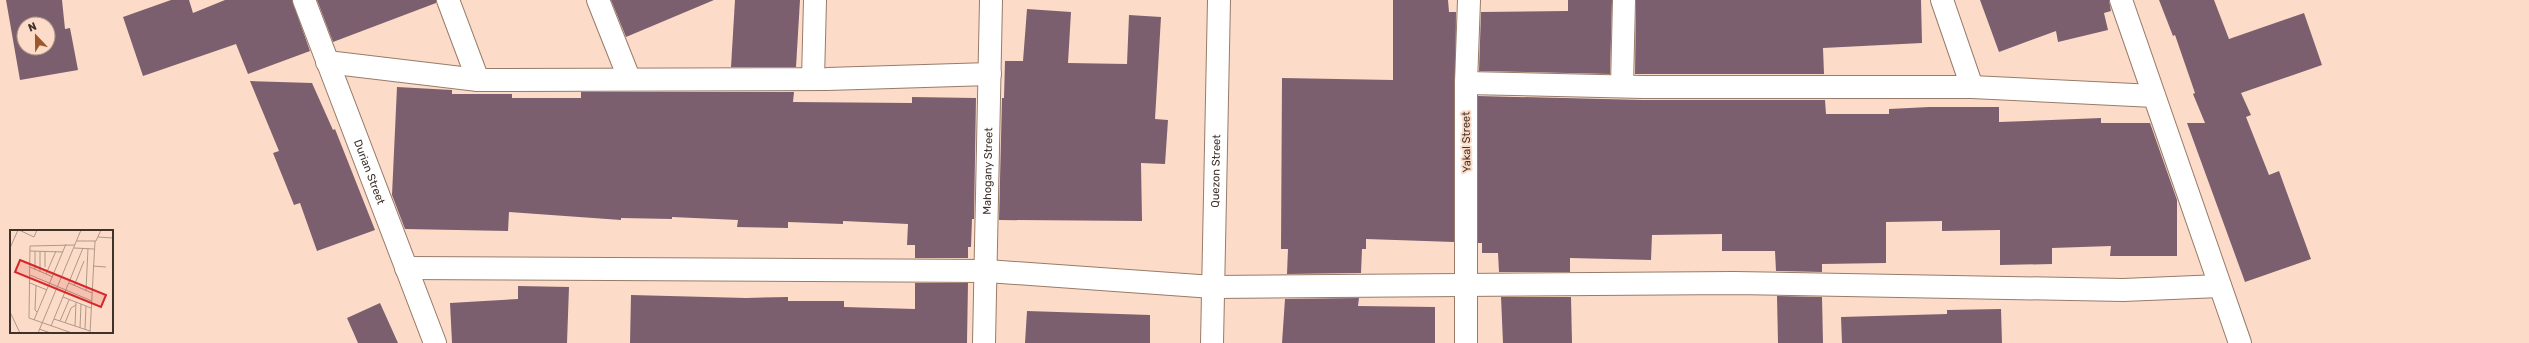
<svg xmlns="http://www.w3.org/2000/svg" width="2529" height="343" font-family="Rubik,sans-serif">
<style>
.building{fill:#7b5f6f;fill-rule:evenodd}
.lines{fill:none;stroke-linecap:round;stroke-linejoin:round}
.minor-casing{stroke:#987b69;stroke-width:24}
.minor{stroke:#fff;stroke-width:22}
.labels{text-anchor:middle;stroke-width:4;stroke-linejoin:round;paint-order:stroke}
.street-label{font-size:11px;fill:#3f322b;stroke:#fcdcc8}
.inset-road{fill:none;stroke:#b09889;stroke-width:1}
.view{fill:#d62828;fill-opacity:0.15;stroke:#d62828;stroke-width:2}
.inset-edge{fill:none;stroke:#3f322b;stroke-width:2}
</style>
<rect width="100%" height="100%" fill="#fcdcc8"/>
<g class="building">
<path d="M 6,0 L 62,0 L 65,29 L 70,28 L 78,70 L 20,80 ZM 24,24 L 48,24 L 48,48 L 24,48 Z"/>
<path d="M 171,0 L 189,0 L 193,13 L 225,0 L 292,0 L 310,51 L 248,74 L 236,44 L 143,76 L 123,17 Z"/>
<path d="M 317,0 L 436,0 L 436,3 L 333,42 Z"/>
<path d="M 611,0 L 714,0 L 626,37 Z"/>
<path d="M 735,0 L 800,0 L 796,67 L 731,67 Z"/>
<path d="M 1393,0 L 1448,0 L 1449,12 L 1456,12 L 1454,242 L 1366,239 L 1366,249 L 1362,249 L 1361,273 L 1287,274 L 1288,249 L 1281,249 L 1282,78 L 1393,80 Z"/>
<path d="M 1568,0 L 1612,0 L 1610,74 L 1479,71 L 1481,12 L 1568,11 Z"/>
<path d="M 1636,0 L 1921,0 L 1922,43 L 1823,48 L 1824,74 L 1635,74 Z"/>
<path d="M 1980,0 L 2109,0 L 2111,11 L 2104,13 L 2108,30 L 2058,42 L 2056,31 L 1999,52 Z"/>
<path d="M 2159,0 L 2214,0 L 2229,39 L 2304,13 L 2322,65 L 2241,93 L 2251,115 L 2246,117 L 2269,175 L 2279,171 L 2311,259 L 2245,282 L 2187,123 L 2205,123 L 2193,94 L 2195,93 L 2175,35 L 2173,36 Z"/>
<path d="M 1027,9 L 1071,12 L 1068,63 L 1127,64 L 1129,15 L 1161,17 L 1155,119 L 1168,120 L 1165,164 L 1141,163 L 1142,221 L 999,220 L 1002,98 L 1004,98 L 1005,61 L 1023,61 Z"/>
<path d="M 250,81 L 312,83 L 333,130 L 335,129 L 375,230 L 317,251 L 300,203 L 294,205 L 273,153 L 279,151 Z"/>
<path d="M 397,87 L 452,90 L 452,94 L 512,94 L 512,98 L 581,98 L 581,92 L 794,92 L 793,102 L 912,103 L 912,97 L 976,98 L 974,219 L 972,219 L 971,247 L 968,247 L 968,258 L 915,258 L 915,245 L 907,245 L 908,224 L 843,221 L 843,224 L 788,222 L 788,228 L 737,227 L 738,220 L 672,217 L 672,219 L 621,218 L 621,220 L 509,212 L 508,231 L 405,229 L 392,195 Z"/>
<path d="M 1478,96 L 1644,100 L 1825,100 L 1826,114 L 1889,114 L 1889,109 L 1929,107 L 1999,107 L 1999,122 L 2101,118 L 2101,123 L 2150,123 L 2177,200 L 2177,256 L 2110,256 L 2111,246 L 2052,248 L 2052,264 L 2000,265 L 2000,230 L 1942,231 L 1942,221 L 1886,222 L 1886,263 L 1822,264 L 1822,272 L 1776,271 L 1775,251 L 1722,251 L 1722,234 L 1652,235 L 1651,260 L 1570,258 L 1570,272 L 1499,272 L 1498,253 L 1482,253 L 1482,243 L 1478,243 Z"/>
<path d="M 915,283 L 968,283 L 967,343 L 630,343 L 631,295 L 746,298 L 788,297 L 788,301 L 844,301 L 844,307 L 915,309 Z"/>
<path d="M 518,286 L 569,287 L 567,343 L 452,343 L 450,303 L 518,299 Z"/>
<path d="M 1777,296 L 1822,297 L 1823,343 L 1778,343 Z"/>
<path d="M 1501,297 L 1571,297 L 1572,343 L 1503,343 Z"/>
<path d="M 1359,298 L 1358,306 L 1435,307 L 1435,343 L 1282,343 L 1285,299 Z"/>
<path d="M 380,303 L 398,343 L 358,343 L 347,318 Z"/>
<path d="M 2001,309 L 2002,343 L 1842,343 L 1841,317 L 1947,314 L 1947,310 Z"/>
<path d="M 1027,311 L 1150,315 L 1150,343 L 1025,343 Z"/>
</g>
<g class="lines">
<g class="minor-casing">
<g id="minor">
<path id="s1" d="M 304,0 L 435,343"/>
<path d="M 448,0 L 478,80"/>
<path d="M 598,0 L 629,78"/>
<path d="M 1942,0 L 1972,87"/>
<path d="M 2121,0 L 2240,343"/>
<path d="M 327,62 L 478,80 L 827,79 L 990,74"/>
<path d="M 813,79 L 815,0"/>
<path d="M 1466,83 L 1644,87 L 1972,87 L 2154,96"/>
<path d="M 1622,86 L 1624,0"/>
<path d="M 406,268 L 987,271 L 1213,287 L 1734,283 L 2123,290 L 2220,286"/>
<path id="s2" d="M 984,343 L 991,0"/>
<path id="s3" d="M 1212,343 L 1219,0"/>
<path d="M 1466,343 L 1466,83 L 1469,0"/>
</g>
</g>
<use href="#minor" class="minor"/>
</g>
<g class="labels">
<g class="street-label">
<text transform="translate(1466 142) rotate(-91)" y="4">Yakal Street</text>
<text dy="4" stroke="none"><textPath href="#s3" startOffset="172">Quezon Street</textPath></text>
<text dy="4" stroke="none"><textPath href="#s1" startOffset="184">Durian Street</textPath></text>
<text dy="4" stroke="none"><textPath href="#s2" startOffset="172">Mahogany Street</textPath></text>
</g>
</g>
<g transform="translate(10 230)">
<rect width="103" height="103" fill="#fcdcc8"/>
<path class="inset-road" d="M 9,0 L 24,7 L 27,0M 88,7 L 103,8M 67,11 L 86,11 L 91,0M 0,18 L 8,0M 64,18 L 84,19M 20,21 L 53,22M 35,21 L 35,37M 83,36 L 96,37M 20,37 L 43,47M 25,40 L 25,21M 30,42 L 30,21M 36,44 L 46,21M 20,45 L 82,71M 20,53 L 37,60M 59,53 L 82,63M 26,55 L 25,80 L 27,82M 64,56 L 74,31M 76,61 L 78,18M 53,67 L 81,78M 0,82 L 10,103M 44,89 L 80,101M 24,90 L 56,14M 50,91 L 59,70M 55,93 L 61,78 L 66,75M 41,96 L 73,18M 65,96 L 66,72M 70,98 L 71,74M 29,99 L 41,103M 75,99 L 76,76M 28,103 L 71,0M 62,103 L 19,88 L 20,16 L 65,15M 80,103 L 85,11"/>
<path class="view" d="M 10,30 L 96,65 L 91,77 L 5,42 Z"/>
<rect width="103" height="103" class="inset-edge"/>
</g>
<g transform="translate(36 36) rotate(338)"><circle r="19" fill="#fcdcc8" stroke="#b09889"/>
<path d="M0-3L7 15L0 10L-7 15Z" fill="#9c572c"/>
<text y="-6" font-size="11" font-weight="bold" text-anchor="middle" fill="#3f322b">N</text>
</g>
</svg>
